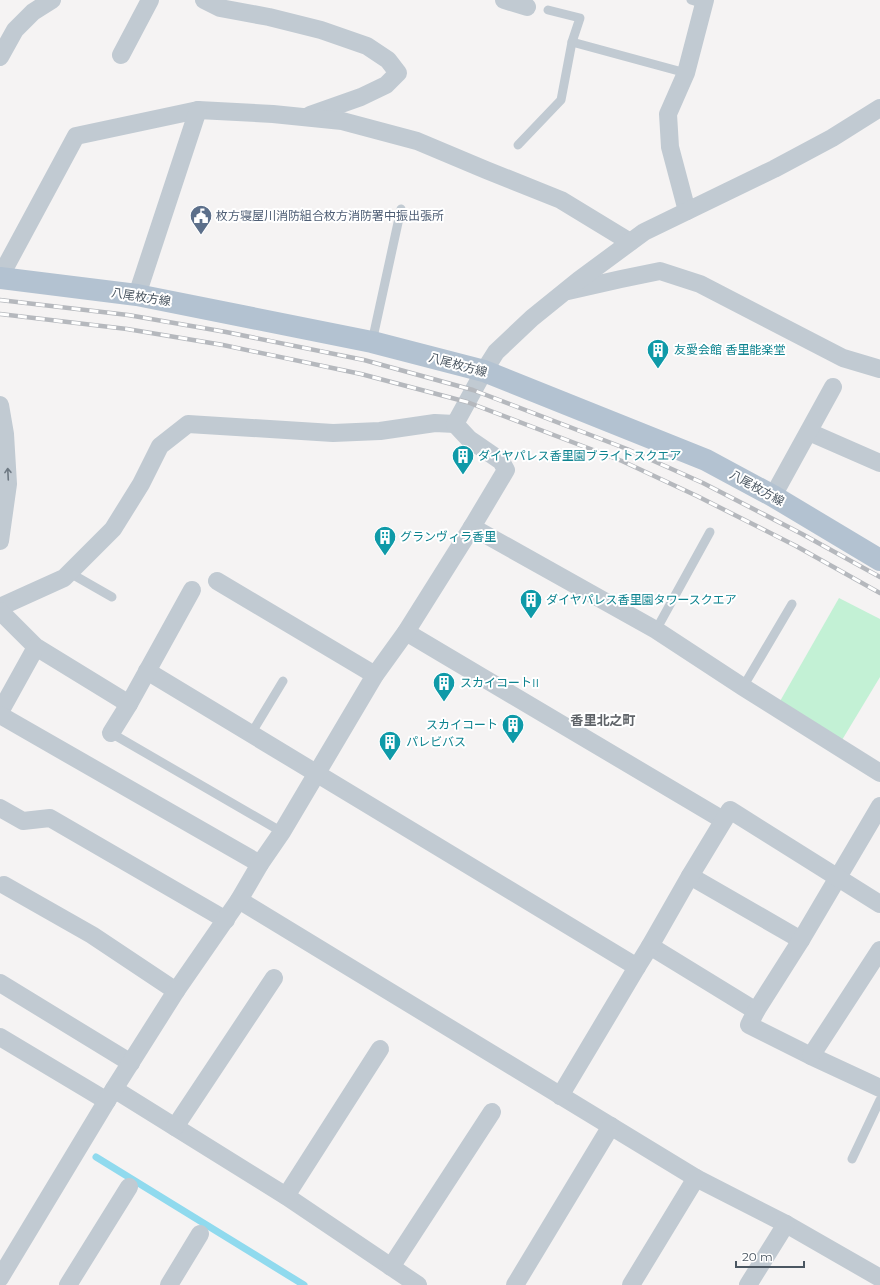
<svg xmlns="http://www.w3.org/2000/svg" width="880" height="1285" font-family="Montserrat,'Noto Sans JP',sans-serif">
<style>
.green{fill:#c3f1d5}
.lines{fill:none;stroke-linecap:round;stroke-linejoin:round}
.stream{stroke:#90daee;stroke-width:7}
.lane{stroke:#c1cad2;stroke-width:9}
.street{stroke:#c1cad2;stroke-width:18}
.primary{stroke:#b3c2d1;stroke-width:22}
.rail-casing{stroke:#b5b8bd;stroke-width:4.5}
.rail{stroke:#fff;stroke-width:3;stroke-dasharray:9;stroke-linecap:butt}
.oneway{stroke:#6e7983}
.labels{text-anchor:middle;stroke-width:4;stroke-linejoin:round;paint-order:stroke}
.service-label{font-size:12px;fill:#4e5e75;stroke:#fff;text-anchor:start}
.street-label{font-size:12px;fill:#4a5661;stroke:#fff}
.culture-label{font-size:12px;fill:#0d838f;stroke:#fff;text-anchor:start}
.neighbourhood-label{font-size:13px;font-weight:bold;fill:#5f6368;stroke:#fff}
</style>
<rect width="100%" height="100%" fill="#f5f3f3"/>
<path class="green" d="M 839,598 L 880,619 L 880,677 L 842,740 L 779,703 Z"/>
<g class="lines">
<path class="stream" d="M 96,1157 L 304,1285"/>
<g class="lane">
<path d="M 691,0 L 704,4"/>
<path d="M 572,42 L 686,73"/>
<path d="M 518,145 L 561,100 L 572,42 L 580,18 L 548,10"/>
<path d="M 372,342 L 401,209"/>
<path d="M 70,573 L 112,597"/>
<path d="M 656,630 L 710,532"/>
<path d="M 743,687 L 792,604"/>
<path d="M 111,733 L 282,832"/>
<path d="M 251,734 L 283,681"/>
<path d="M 852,1159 L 880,1100"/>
</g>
<g class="street">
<path d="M 204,0 L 220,8 L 269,17 L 321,30 L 367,46 L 388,60 L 398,73 L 386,85 L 361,97 L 310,115"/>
<path d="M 504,0 L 527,7"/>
<path d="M 121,55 L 150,0"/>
<path d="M 0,57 L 15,30 L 33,12 L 52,0"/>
<path d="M 687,211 L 670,147 L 668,114 L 686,73 L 705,0"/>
<path d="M 0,277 L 76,136 L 198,110 L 273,114 L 342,121 L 417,141 L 486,170 L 561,200 L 630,242"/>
<path d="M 568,291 L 621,279 L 660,271 L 700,284 L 843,358 L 880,369"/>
<path d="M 137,295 L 198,110"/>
<path d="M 0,405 L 5,434 L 8,484 L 0,541"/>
<path d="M 809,432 L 880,463"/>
<path d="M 773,496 L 833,387"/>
<path d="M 472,527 L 656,630 L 743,687 L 880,773"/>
<path d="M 217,581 L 375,675"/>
<path d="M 0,607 L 64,578 L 113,529 L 141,484 L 160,446 L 188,424 L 333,433 L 380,431 L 435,423 L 455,424"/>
<path d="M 0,611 L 36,647 L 129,704"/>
<path d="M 406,632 L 723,820"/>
<path d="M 147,671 L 637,967"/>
<path d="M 0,712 L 36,647"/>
<path d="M 0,715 L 260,864"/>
<path d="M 111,733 L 129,704 L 192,590"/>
<path d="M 0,808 L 23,821 L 50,818 L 226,920"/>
<path d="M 690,876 L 801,940"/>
<path d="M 4,885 L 92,935 L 176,991"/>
<path d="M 239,900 L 696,1178 L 786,1224 L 880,1278"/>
<path d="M 650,946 L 756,1011 L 749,1025 L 811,1056 L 880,1088"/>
<path d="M 0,983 L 131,1063"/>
<path d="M 756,1011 L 801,940 L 880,806"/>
<path d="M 0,1037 L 107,1101"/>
<path d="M 811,1056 L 880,950"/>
<path d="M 114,1089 L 286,1196 L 418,1285"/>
<path d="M 560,1096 L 637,967 L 650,946 L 690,876 L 730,810 L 880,904"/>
<path d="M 175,1127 L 274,978"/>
<path d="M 286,1196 L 380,1049"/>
<path d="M 391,1267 L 492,1112"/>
<path d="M 0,1278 L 114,1089 L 176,991 L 239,900 L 260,864 L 282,832 L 375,675 L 406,632 L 472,527 L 506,470 L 501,461 L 469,439 L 455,424 L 484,371 L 496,352 L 532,318 L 579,280 L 644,232 L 774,169 L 832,138 L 880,108"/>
<path d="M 68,1285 L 129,1187"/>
<path d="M 169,1285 L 200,1234"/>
<path d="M 515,1285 L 611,1126"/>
<path d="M 631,1285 L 696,1178"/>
<path d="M 748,1285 L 786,1224"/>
</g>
<path class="primary" d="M 0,278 L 137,295 L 372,342 L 484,371 L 706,460 L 773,496 L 880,560"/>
<g class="rail-casing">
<g id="rail">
<path d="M 0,300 L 128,315 L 226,332 L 364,360 L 473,390 L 627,449 L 703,483 L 802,534 L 880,577"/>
<path d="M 0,314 L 127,329 L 223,345 L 361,374 L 467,402 L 622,461 L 697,496 L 796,546 L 880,593"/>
</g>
</g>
<use href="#rail" class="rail"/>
</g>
<defs><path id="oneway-shaft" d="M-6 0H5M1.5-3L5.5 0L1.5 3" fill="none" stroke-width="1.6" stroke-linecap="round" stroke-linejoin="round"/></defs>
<use class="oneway" href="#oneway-shaft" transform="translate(8 474) rotate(-93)"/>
<defs>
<g id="civic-pin" transform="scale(1.15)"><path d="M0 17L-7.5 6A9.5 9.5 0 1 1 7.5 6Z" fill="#5c6f8a" stroke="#fff"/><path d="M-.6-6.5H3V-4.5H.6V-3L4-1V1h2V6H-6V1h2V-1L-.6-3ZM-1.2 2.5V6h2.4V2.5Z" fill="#fff"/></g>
<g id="building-pin" transform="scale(1.15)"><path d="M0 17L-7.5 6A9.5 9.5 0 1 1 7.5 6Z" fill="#0f9aa8" stroke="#fff"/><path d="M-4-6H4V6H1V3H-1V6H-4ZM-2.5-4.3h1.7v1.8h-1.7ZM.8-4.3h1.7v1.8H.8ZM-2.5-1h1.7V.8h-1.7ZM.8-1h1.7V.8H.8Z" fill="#fff"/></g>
</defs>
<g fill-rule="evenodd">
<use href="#civic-pin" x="201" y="216"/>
<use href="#building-pin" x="658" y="350"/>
<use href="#building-pin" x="463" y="456"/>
<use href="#building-pin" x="385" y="537"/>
<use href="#building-pin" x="531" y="600"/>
<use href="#building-pin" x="444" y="683"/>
<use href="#building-pin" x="513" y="725"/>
<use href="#building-pin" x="390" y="742"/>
</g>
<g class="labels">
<g class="service-label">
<text x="216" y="220">枚方寝屋川消防組合枚方消防署中振出張所</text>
</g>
<g class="street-label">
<text transform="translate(141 297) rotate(9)" y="4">八尾枚方線</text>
<text transform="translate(458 365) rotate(15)" y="4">八尾枚方線</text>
<text transform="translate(757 488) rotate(29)" y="4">八尾枚方線</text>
</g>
<g class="culture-label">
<text x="674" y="354">友愛会館 香里能楽堂</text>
<text x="478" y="460">ダイヤパレス香里園ブライトスクエア</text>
<text x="400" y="541">グランヴィラ香里</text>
<text x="546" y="604">ダイヤパレス香里園タワースクエア</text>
<text x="460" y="687">スカイコートII</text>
<text x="498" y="729" text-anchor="end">スカイコート</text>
<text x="406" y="746">パレビバス</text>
</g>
<g class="neighbourhood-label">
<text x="603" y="725">香里北之町</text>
</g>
</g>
<path d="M736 1261v6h68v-6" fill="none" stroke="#4a5661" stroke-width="2"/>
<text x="742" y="1261" font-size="12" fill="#4a5661" stroke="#ffffff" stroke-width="3" paint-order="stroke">20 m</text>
</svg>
